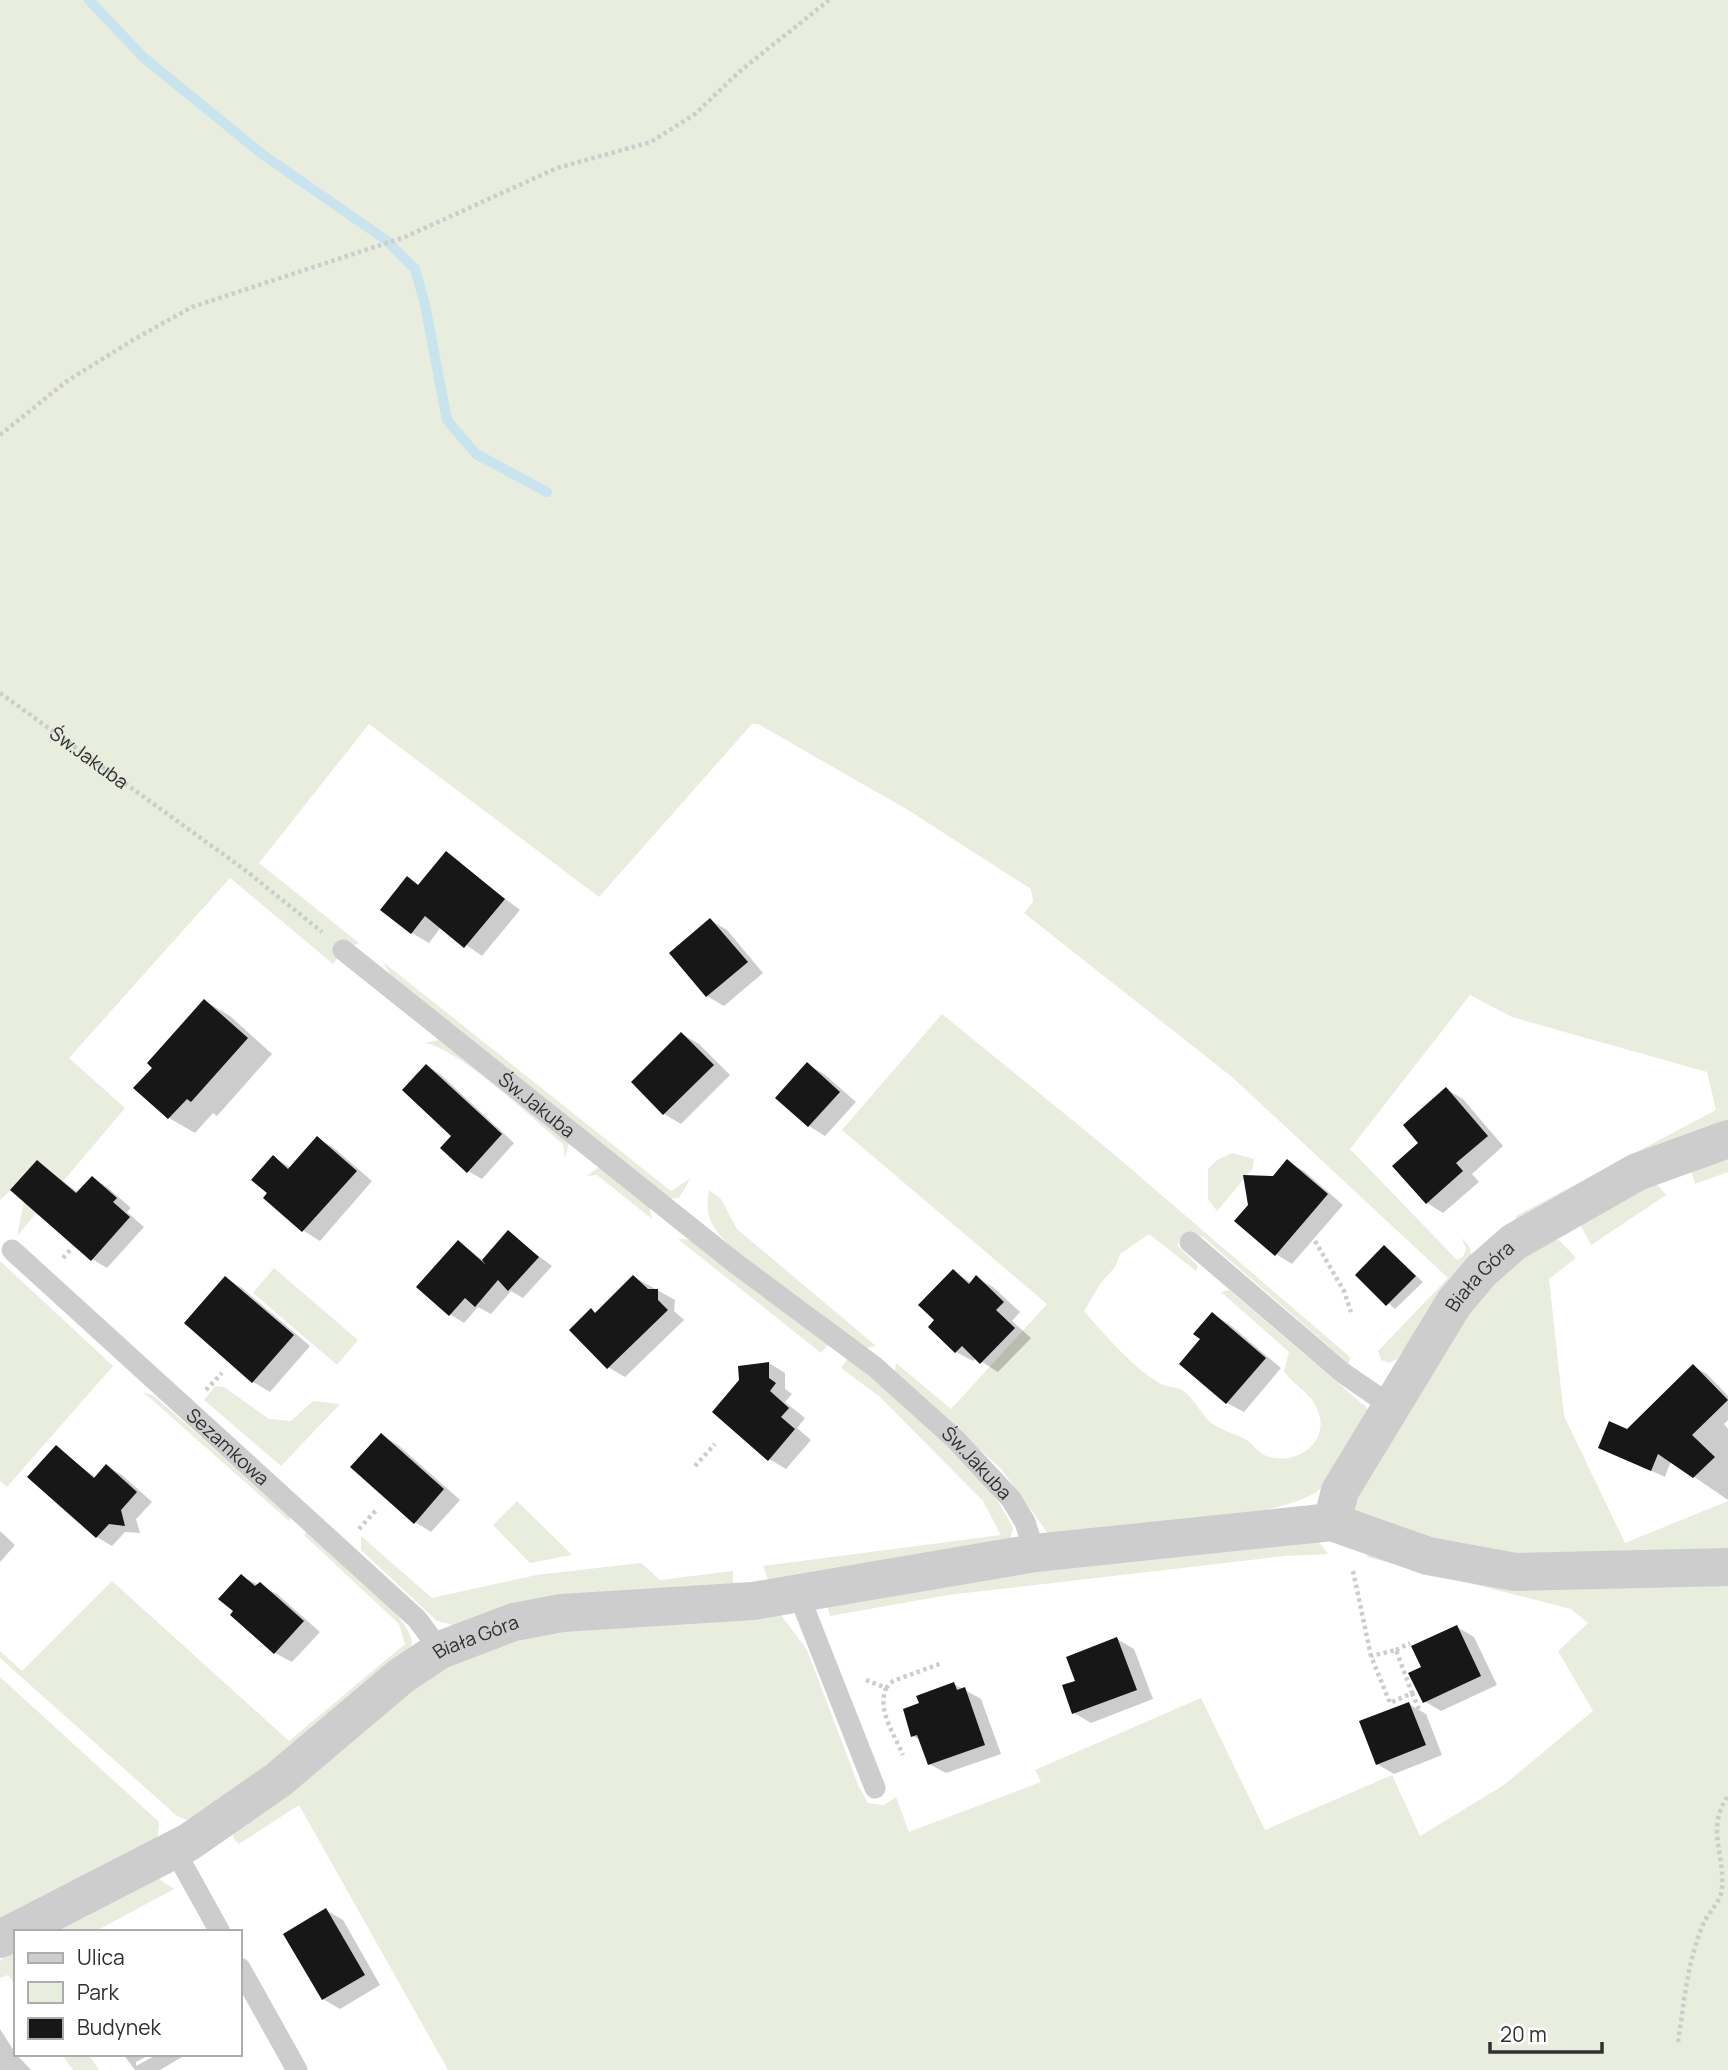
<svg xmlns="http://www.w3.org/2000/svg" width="1728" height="2070" font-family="Manrope,sans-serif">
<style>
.green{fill:#e8eddd}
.shadow{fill:#0003}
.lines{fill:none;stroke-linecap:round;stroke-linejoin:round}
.stream{stroke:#c8e4ee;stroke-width:10}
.building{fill:#171717}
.path{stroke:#cdcdcd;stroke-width:4.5;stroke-dasharray:3.5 3.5;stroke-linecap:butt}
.service{stroke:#cdcdcd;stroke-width:21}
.minor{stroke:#cdcdcd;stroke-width:38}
.labels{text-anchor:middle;stroke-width:7;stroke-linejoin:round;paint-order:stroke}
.street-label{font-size:19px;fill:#303030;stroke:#fff}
</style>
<rect width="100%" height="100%" fill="#fff"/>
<g class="green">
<path d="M 0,0 L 1728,0 L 1728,1123 L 1516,1223 L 1516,1216 L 1716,1110 L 1707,1072 L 1512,1017 L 1470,995 L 1350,1149 L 1457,1260 L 1463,1257 L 1466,1249 L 1462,1238 L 1470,1247 L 1471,1258 L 1397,1359 L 1389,1363 L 1381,1360 L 1378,1351 L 1448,1278 L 1232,1077 L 1024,913 L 1033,902 L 1031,889 L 908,810 L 758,724 L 752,724 L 599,897 L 369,724 L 259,863 L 359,943 L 343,950 L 333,964 L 230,878 L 69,1058 L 125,1108 L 17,1236 L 24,1201 L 11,1190 L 0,1200 Z"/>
<path d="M 383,962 L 671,1191 L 691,1178 L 679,1198 L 667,1199 L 390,974 Z"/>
<path d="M 942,1014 L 1109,1150 L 1350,1357 L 1349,1364 L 1203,1237 L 1192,1232 L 1181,1237 L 1177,1245 L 1198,1266 L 1196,1271 L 1149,1234 L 1120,1254 L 1115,1267 L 1100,1284 L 1084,1311 C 1103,1333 1136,1371 1161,1384 C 1167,1387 1175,1387 1182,1390 C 1193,1396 1200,1413 1210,1422 C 1221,1431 1237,1434 1248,1441 C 1254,1445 1257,1452 1264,1455 C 1292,1468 1331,1444 1318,1411 C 1312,1393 1294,1386 1284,1371 L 1289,1352 L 1221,1292 L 1229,1290 L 1366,1407 L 1370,1415 C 1355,1440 1341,1470 1319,1490 C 1284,1519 1105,1532 1052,1539 L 1002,1470 L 895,1371 L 896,1363 L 951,1409 L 1047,1304 L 842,1130 Z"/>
<path d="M 444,1039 L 569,1143 L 565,1158 L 563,1144 C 534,1120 456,1046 424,1043 Z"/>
<path d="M 1728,1148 L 1728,1172 L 1695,1184 L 1689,1164 Z"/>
<path d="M 1232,1153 L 1254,1159 L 1253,1168 L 1217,1211 L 1208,1199 L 1208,1169 L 1217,1160 Z"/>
<path d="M 600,1166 L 649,1206 L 652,1219 L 597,1175 L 587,1176 Z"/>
<path d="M 1655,1182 L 1666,1195 L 1591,1245 L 1580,1224 Z"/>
<path d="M 709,1190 L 721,1199 L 737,1229 L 876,1346 L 866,1348 C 830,1321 729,1258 711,1222 C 707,1212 707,1201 709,1190 Z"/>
<path d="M 1545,1237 L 1559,1240 L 1576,1258 L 1549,1279 L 1564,1416 L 1625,1543 L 1728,1501 L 1728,2070 L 448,2070 L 299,1805 L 239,1844 L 233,1838 L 234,1829 L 407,1684 L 502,1636 L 781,1615 L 807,1650 L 859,1787 L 868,1803 L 884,1805 L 896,1797 L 909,1832 L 1041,1782 L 1035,1770 L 1201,1698 L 1265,1830 L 1392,1775 L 1420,1836 L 1504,1785 L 1593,1711 L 1558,1651 L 1588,1623 L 1571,1609 L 1367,1557 L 1370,1527 L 1352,1509 L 1453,1321 Z"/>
<path d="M 678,1239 L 692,1240 L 829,1344 L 821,1353 Z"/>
<path d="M 0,1261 L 113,1366 L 7,1487 L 0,1481 Z"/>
<path d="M 274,1268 L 358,1340 L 337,1365 L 253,1293 Z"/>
<path d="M 849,1357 C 900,1403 987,1467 1013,1529 L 1010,1539 L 768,1580 L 763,1566 L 1001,1535 L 983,1501 L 880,1397 L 841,1368 Z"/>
<path d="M 215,1386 L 224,1387 L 269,1419 L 291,1421 L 313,1401 L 340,1404 L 281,1466 L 204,1400 Z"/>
<path d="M 143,1392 L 154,1396 L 291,1517 L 289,1521 Z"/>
<path d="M 517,1501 L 572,1555 L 530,1563 L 493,1525 Z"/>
<path d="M 308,1530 C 331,1551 409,1614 412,1642 C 414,1671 221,1798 189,1821 L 177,1816 L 0,1658 L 0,1651 L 22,1671 L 112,1581 L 289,1741 L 405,1644 L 399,1624 L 304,1535 Z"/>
<path d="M 1311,1532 L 1328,1554 L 1285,1556 L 948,1595 L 830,1616 L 826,1600 Z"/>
<path d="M 361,1536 L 432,1598 L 536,1575 L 641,1563 L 660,1580 L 733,1571 L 733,1586 L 457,1626 L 437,1621 L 361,1550 Z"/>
<path d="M 0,1677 L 159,1822 L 157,1843 L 0,1931 Z"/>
<path d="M 153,1875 L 174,1889 L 94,1932 L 52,1932 Z"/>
<path d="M 16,1952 L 16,1986 L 8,1975 L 0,1978 L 0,1960 Z"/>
<path d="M 62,2054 L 88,2054 L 99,2070 L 73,2070 Z"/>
</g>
<g class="shadow">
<path d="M 446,854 L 520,910 L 482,956 L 441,927 L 429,943 L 412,933 L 408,878 L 420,886 Z"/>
<path d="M 710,920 L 727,930 L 763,973 L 724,1006 L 707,996 L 671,953 Z"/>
<path d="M 205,1001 L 230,1016 L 272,1054 L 217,1116 L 213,1113 L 195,1133 L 169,1118 L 136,1088 Z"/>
<path d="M 682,1034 L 699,1044 L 730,1075 L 681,1124 L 664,1114 L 633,1082 Z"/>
<path d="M 807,1064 L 824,1074 L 856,1102 L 825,1136 L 809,1126 Z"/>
<path d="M 427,1066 L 440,1074 L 514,1143 L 482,1179 L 468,1171 Z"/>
<path d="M 1446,1089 L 1463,1099 L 1503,1146 L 1472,1174 L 1479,1182 L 1443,1213 L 1427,1203 L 1421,1143 Z"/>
<path d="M 318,1139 L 334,1148 L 372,1181 L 320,1241 L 304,1231 L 266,1197 L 270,1193 L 274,1158 L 292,1168 Z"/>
<path d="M 37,1162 L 79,1193 L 92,1178 L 107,1187 L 131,1208 L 127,1212 L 144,1227 L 107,1268 L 92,1259 Z"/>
<path d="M 1288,1162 L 1304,1171 L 1343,1205 L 1292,1264 L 1276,1254 L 1273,1178 Z"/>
<path d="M 508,1233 L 552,1266 L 523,1298 L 511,1291 L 491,1314 L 478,1307 L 464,1323 L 450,1314 L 458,1242 L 484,1261 Z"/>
<path d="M 1385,1247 L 1423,1282 L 1395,1309 L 1357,1275 Z"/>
<path d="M 953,1271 L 972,1283 L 977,1278 L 993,1287 L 1020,1312 L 1012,1321 L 1031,1338 L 998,1372 L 976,1358 L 973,1361 L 956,1352 L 936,1320 Z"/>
<path d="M 634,1277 L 675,1300 L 674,1311 L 684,1320 L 625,1377 L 608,1367 L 591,1311 L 597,1314 Z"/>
<path d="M 226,1278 L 242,1288 L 310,1346 L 270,1392 L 253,1382 L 187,1323 Z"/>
<path d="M 1212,1314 L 1229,1324 L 1281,1368 L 1244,1412 L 1227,1403 L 1182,1364 L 1202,1339 Z"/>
<path d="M 769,1363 L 785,1373 L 785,1389 L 792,1394 L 785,1402 L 805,1418 L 797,1428 L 811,1440 L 786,1469 L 769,1459 Z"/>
<path d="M 1693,1366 L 1707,1374 L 1728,1396 L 1728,1420 L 1724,1424 L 1728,1429 L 1728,1500 L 1671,1461 L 1665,1477 L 1600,1447 L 1628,1431 Z"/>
<path d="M 381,1435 L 398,1445 L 460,1500 L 431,1532 L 415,1522 Z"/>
<path d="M 56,1447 L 96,1478 L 107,1466 L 122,1475 L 152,1502 L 136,1519 L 140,1533 L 125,1532 L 112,1546 L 97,1537 Z"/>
<path d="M 0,1531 L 15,1545 L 0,1562 Z"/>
<path d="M 241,1576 L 277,1594 L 320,1632 L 292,1662 L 275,1653 L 232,1615 Z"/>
<path d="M 1457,1627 L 1474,1637 L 1497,1685 L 1441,1711 L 1424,1701 L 1423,1668 Z"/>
<path d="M 1117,1639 L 1134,1649 L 1153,1699 L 1091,1723 L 1074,1713 L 1077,1682 Z"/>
<path d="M 954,1684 L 981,1699 L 1001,1754 L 946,1773 L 929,1764 L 921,1741 L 913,1736 L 921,1704 Z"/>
<path d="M 1409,1704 L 1426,1714 L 1442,1755 L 1394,1774 L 1377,1764 Z"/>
<path d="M 326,1910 L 343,1920 L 380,1985 L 340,2009 L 323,1999 Z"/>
<path d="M 0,2029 L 16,2054 L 31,2070 L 0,2070 Z"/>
<path d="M 123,2054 L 151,2054 L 136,2062 L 136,2066 L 158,2054 L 187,2054 L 160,2070 L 135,2070 Z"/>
</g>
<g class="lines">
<path class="stream" d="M 89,0 L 143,57 L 262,154 L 386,240 L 415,269 L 425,305 L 447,420 L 476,454 L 547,492"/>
</g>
<g class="building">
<path d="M 446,851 L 505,899 L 464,948 L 425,916 L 411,934 L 380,910 L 407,876 L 418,885 Z"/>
<path d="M 710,918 L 748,962 L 706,997 L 669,953 Z"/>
<path d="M 204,999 L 248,1038 L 191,1102 L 187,1099 L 168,1119 L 133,1088 L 152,1068 L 147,1063 Z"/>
<path d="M 681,1032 L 714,1065 L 663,1115 L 631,1082 Z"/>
<path d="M 807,1062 L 840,1092 L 808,1127 L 775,1098 Z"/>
<path d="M 426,1064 L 502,1134 L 467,1173 L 440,1148 L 451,1136 L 402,1090 Z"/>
<path d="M 1446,1087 L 1488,1136 L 1456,1163 L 1463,1171 L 1426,1204 L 1392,1166 L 1418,1143 L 1403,1125 Z"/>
<path d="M 317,1136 L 357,1171 L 302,1232 L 263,1198 L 267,1193 L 251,1180 L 273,1155 L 288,1169 Z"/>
<path d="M 1287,1159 L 1328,1194 L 1275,1256 L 1234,1221 L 1248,1205 L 1243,1175 L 1273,1176 Z"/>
<path d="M 37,1160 L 76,1193 L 92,1176 L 117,1198 L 113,1202 L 130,1217 L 91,1261 L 10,1190 Z"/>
<path d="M 508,1230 L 539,1257 L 508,1291 L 498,1280 L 475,1307 L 465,1298 L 449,1316 L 416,1287 L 458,1240 L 485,1264 L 482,1260 Z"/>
<path d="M 1384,1245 L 1416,1276 L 1386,1306 L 1355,1275 Z"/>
<path d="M 953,1269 L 969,1284 L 976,1275 L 1004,1302 L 996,1310 L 1015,1328 L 980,1364 L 962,1346 L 955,1353 L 928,1327 L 934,1320 L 918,1305 Z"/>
<path d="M 633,1275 L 648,1289 L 658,1289 L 658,1300 L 668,1310 L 607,1369 L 569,1330 L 591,1308 L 595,1313 Z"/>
<path d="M 225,1276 L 294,1335 L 252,1383 L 184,1323 Z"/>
<path d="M 1212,1312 L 1266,1358 L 1226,1404 L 1179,1364 L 1200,1339 L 1193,1334 Z"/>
<path d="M 769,1362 L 769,1378 L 776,1383 L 770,1391 L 789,1408 L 781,1417 L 795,1429 L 768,1461 L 712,1412 L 739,1380 L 738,1366 Z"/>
<path d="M 1693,1364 L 1728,1400 L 1692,1435 L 1715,1457 L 1693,1478 L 1658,1454 L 1651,1471 L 1598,1448 L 1609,1421 L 1627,1429 Z"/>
<path d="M 381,1433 L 444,1489 L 414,1524 L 350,1467 Z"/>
<path d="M 56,1445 L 94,1478 L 106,1464 L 137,1492 L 121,1510 L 125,1526 L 109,1524 L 96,1538 L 27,1477 Z"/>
<path d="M 241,1574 L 255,1586 L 260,1582 L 304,1621 L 274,1654 L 230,1615 L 233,1611 L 218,1599 Z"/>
<path d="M 1457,1625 L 1481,1676 L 1423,1703 L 1408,1673 L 1421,1667 L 1411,1646 Z"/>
<path d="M 1117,1637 L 1137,1690 L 1072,1714 L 1062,1685 L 1075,1681 L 1066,1657 Z"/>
<path d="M 954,1682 L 957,1690 L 965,1687 L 985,1745 L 928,1765 L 917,1735 L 911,1737 L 903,1709 L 919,1703 L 916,1696 Z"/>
<path d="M 1409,1702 L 1426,1745 L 1376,1765 L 1359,1721 Z"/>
<path d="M 326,1908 L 365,1975 L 322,2000 L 283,1934 Z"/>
</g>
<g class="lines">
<g class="path">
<path d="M 0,435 L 67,381 L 133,340 L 192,307 L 405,237 L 557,168 L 651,142 L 695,114 L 739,72 L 829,0"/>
<path id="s1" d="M 0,693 L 245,870 L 322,932"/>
<path d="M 1315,1241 L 1344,1291 L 1351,1312"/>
<path d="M 63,1258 L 72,1248"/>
<path d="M 206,1390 L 222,1373"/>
<path d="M 695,1466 L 715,1444"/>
<path d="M 359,1529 L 377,1509"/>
<path d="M 1353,1571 L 1371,1656 L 1390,1703 L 1412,1693 L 1396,1650 L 1371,1656"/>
<path d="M 1396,1650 L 1410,1643"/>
<path d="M 866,1680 L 886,1688 C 877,1710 894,1734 903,1755"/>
<path d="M 886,1688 L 893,1681 L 942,1663"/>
<path d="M 1412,1693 L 1419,1709"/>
<path d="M 1678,2042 C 1684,2003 1687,1964 1702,1927 C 1706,1915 1717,1906 1721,1894 C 1728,1859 1704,1830 1728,1796"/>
</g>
<g class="service">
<path id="s2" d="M 343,950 L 735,1263 L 875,1367 L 955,1439 L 1011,1499 L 1025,1522 L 1035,1553"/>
<path d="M 1190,1242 L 1343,1373 L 1391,1406"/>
<path id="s3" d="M 12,1250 L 417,1619 L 440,1650"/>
<path d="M 798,1593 L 875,1788"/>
<path d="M 174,1849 L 220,1932"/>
<path d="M 240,1968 L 297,2070"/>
</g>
<g class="minor">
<path id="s4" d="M 1332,1522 L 1340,1491 L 1454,1303 L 1481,1271 L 1514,1242 L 1637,1172 L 1728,1139"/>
<path id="s5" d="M 0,1939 L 189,1842 L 278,1780 L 401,1676 L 440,1650 L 514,1622 L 562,1613 L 753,1601 L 1035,1553 L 1332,1522 L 1428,1556 L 1515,1572 L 1728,1567"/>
</g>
</g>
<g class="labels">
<g class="street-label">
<text dy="7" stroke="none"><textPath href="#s1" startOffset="110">Św.Jakuba</textPath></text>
<text dy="7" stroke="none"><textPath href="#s2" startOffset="248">Św.Jakuba</textPath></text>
<text dy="7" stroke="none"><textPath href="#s4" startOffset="289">Biała Góra</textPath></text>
<text dy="7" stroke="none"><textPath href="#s3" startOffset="292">Sezamkowa</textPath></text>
<text dy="7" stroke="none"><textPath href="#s2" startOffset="816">Św.Jakuba</textPath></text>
<text dy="7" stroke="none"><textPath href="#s5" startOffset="567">Biała Góra</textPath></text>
</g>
</g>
<rect x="14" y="1930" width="228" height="126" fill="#ffffff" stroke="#acacac" stroke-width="2"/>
<rect x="28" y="1953" width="35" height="10" fill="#cdcdcd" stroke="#acacac" stroke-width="2"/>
<text x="77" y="1965" font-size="21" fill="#303030">Ulica</text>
<rect x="28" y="1982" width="35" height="21" fill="#e8eddd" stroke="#acacac" stroke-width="2"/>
<text x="77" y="2000" font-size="21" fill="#303030">Park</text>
<rect x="28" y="2018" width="35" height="21" fill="#171717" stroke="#acacac" stroke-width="2"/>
<text x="77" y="2035" font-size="21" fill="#303030">Budynek</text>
<path d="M1490 2042v10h112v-10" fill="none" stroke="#303030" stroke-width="3.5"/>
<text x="1500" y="2042" font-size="21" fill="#303030" stroke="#ffffff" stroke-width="5" paint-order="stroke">20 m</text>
</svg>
